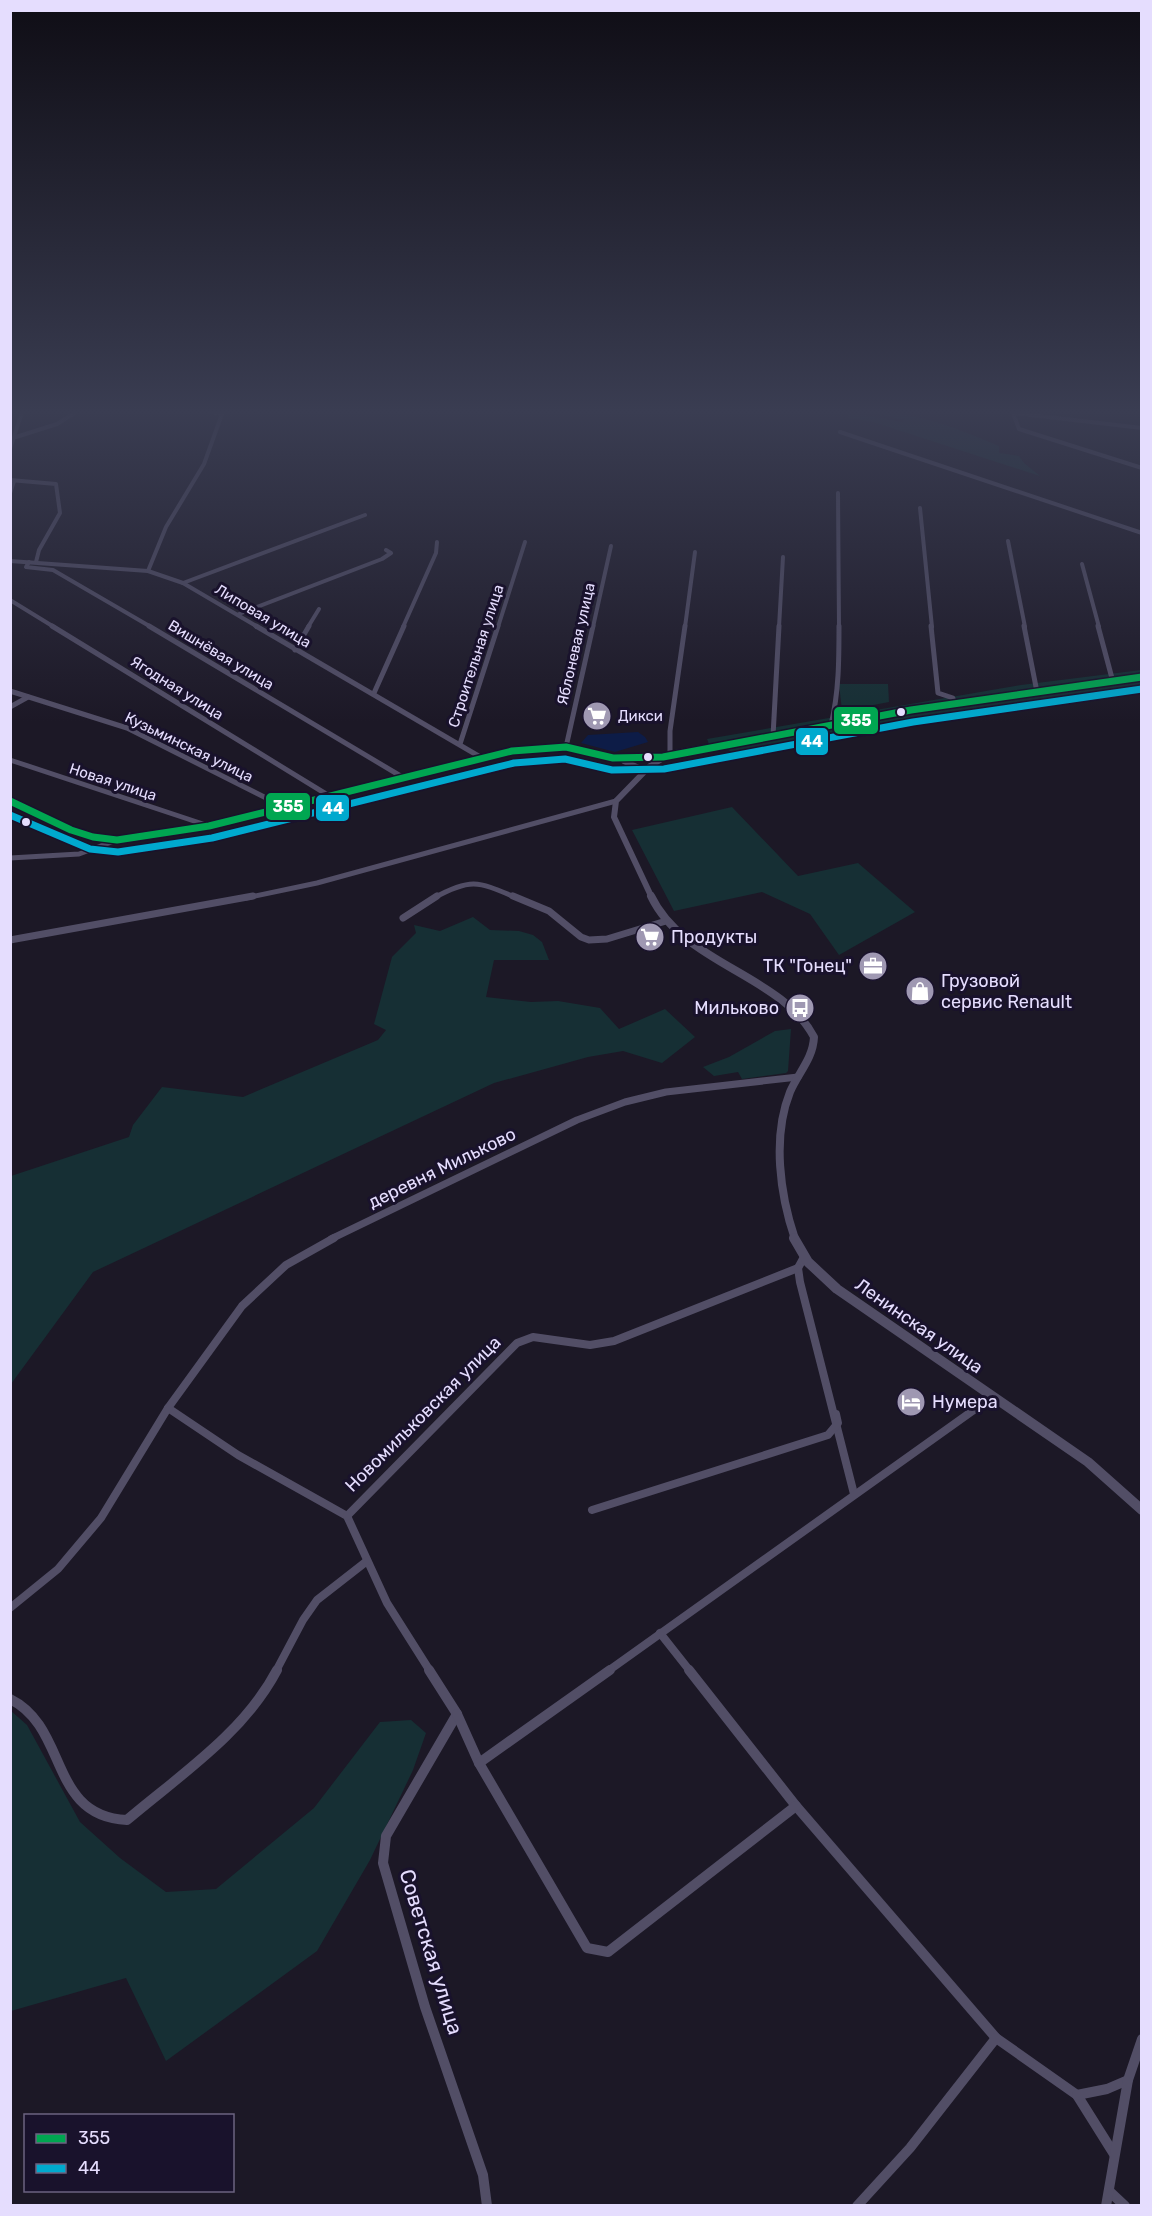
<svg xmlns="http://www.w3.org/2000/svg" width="1152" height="2216" font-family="Rubik,sans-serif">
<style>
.green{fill:#162f34}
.water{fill:#0d1c47}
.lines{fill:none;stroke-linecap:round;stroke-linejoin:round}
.minor-far4{stroke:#524e66;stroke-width:4}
.minor-far3{stroke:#524e66;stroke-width:5}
.minor-far2{stroke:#524e66;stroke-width:7}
.minor-far1{stroke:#524e66;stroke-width:8}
.minor{stroke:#524e66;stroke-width:10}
.tertiary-far2{stroke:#524e66;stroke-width:6}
.tertiary-far1{stroke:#524e66;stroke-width:8}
.tertiary{stroke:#524e66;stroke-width:10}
.bus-1-casing{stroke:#19122c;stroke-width:10}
.bus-2-casing{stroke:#19122c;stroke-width:10}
.bus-1{stroke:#00a651;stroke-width:7}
.bus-2{stroke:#00a9ce;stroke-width:7}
.bus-dot{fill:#e5ddfe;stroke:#19122c;stroke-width:2}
.labels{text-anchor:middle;stroke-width:6;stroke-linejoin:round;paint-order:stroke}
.far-street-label{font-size:15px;fill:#e5ddfe;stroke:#19122c}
.far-poi-label{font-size:15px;fill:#e5ddfe;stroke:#19122c;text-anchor:start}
.poi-label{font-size:18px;fill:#e5ddfe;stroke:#19122c;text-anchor:start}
.street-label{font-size:18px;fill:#e5ddfe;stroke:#19122c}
.near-street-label{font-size:21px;fill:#e5ddfe;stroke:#19122c}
.line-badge{stroke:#19122c;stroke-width:2}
.badge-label{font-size:16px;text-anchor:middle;font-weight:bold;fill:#fff}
</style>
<rect width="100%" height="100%" fill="#1c1826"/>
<g class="green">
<path d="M 846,412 L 902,422 L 904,420 L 869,412 C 920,412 953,427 999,446 L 999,453 L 1019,456 L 1024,463 L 1040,476 L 873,422 L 849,418 Z"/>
<path d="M 1141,670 L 1141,674 L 917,706 L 709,744 L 707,739 L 1021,685 Z"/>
<path d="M 1141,681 L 1141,685 L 875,724 L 733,753 L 727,749 L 939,709 Z"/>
<path d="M 839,684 L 888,684 L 889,702 L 842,711 Z"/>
<path d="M 732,807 L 798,876 L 858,863 L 915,912 L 839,955 L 810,914 L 762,892 L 674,911 L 632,830 Z"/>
<path d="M 473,917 L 490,930 L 519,931 L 533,935 L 542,942 L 549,960 L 494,960 L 486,997 L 531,1002 L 558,1001 L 600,1008 L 619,1029 L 665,1009 L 695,1037 L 662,1063 L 623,1051 L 588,1057 L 494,1083 L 93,1272 L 11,1384 L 11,1176 L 129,1137 L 133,1125 L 162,1087 L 243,1097 L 378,1040 L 386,1030 L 374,1024 L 392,957 L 416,933 L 414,925 L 440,931 Z"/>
<path d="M 791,1029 L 788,1071 L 786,1073 L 742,1079 L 738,1072 L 714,1076 L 703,1067 L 729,1057 L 775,1031 Z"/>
<path d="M 10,1710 L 27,1725 L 80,1822 L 120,1858 L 166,1892 L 216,1889 L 314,1808 L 380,1722 L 411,1720 L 426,1733 L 413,1770 L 370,1860 L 317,1951 L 166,2061 L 126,1978 L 11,2011 Z"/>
</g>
<path class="water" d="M 638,732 L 645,737 L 648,742 L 615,752 L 581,743 L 588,735 Z"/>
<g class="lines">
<g class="minor-far4">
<path d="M 1142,428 L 1013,413 L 1019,429 L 1142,468"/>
<path d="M 840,432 L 1142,533"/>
<path d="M 16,437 L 57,424 L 76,412"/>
<path d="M 10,449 L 22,412"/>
<path d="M 10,480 L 56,484 L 60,513 L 39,550 L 36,562"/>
<path d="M 10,493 L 14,481"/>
<path d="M 838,493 L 839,627"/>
<path d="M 920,508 L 932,627"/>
<path d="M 1008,541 L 1025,627"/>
<path d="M 10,561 L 148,571 L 183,583 L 258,627"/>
<path d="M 29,562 L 26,567 L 53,570 L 151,627"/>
<path d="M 1082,564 L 1099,627"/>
<path d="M 148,571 L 166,527 L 204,464 L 222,414 L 212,412"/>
<path d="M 183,583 L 365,515"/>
<path d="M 10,600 L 54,627"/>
<path d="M 239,614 L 382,559 L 391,553 L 386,550"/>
<path d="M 308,627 L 319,609"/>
<path d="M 403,627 L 436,553 L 437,542"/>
<path d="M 498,627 L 525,542"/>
<path d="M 593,627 L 611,546"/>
<path d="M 685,627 L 695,552"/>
<path d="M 779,627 L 783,557"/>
</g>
<g class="minor-far3">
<path d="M 52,626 L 331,797"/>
<path d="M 149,626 L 404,778"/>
<path d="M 256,626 L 482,758"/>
<path d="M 931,626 L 938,693 L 953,698 L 953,704"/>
<path d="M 1024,626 L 1037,692"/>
<path d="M 1098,626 L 1113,682"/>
<path d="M 295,650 L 309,626"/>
<path d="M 10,691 L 127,728 L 286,808"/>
<path d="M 374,693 L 404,626"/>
<path d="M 10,707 L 28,697"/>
<path d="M 831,725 C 839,692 839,659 839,626"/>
<path d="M 773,736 L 779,626"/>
<path d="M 460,744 L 498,626"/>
<path d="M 566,747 L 593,626"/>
<path d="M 670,754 L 670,731 L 685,626"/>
<path d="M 10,760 L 209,826"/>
<path d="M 10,858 L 79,854 L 117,840"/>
<path d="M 246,898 L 317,883 L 616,801"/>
<path d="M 434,898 C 472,877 479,882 517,898"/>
</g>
<g class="minor-far2">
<path d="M 513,896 L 549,911 L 581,937 L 589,940 L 607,939 L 666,921"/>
<path d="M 403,918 L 437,896"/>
<path d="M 10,940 L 253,896"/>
<path d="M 331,1239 L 577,1120 L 625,1102 L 666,1092 L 798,1077"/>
</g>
<g class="minor-far1">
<path d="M 804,1257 L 798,1268 L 800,1282 L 854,1494"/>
<path d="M 168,1408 L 238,1455 L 347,1516 L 387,1603 L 430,1671"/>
<path d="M 592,1510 L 828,1435 L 838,1423 L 836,1414"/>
<path d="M 347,1516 L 517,1343 L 533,1337 L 590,1345 L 614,1341 L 798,1268"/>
<path d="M 10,1608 L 58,1569 L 101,1518 L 168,1408 L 242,1306 L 286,1265 L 334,1238"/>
<path d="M 660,1633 L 690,1671"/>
<path d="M 276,1671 L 303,1620 L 317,1600 L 367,1561"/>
<path d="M 608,1671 L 992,1397"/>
</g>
<g class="minor">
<path d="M 429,1670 L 457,1714 L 386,1836 L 383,1863 L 425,2007 L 483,2175 L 487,2206"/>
<path d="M 689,1670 L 796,1806 L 996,2038 L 1077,2095 L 1114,2154"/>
<path d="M 10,1699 C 69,1728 48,1816 127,1820 C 180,1775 244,1733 277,1670"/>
<path d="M 457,1714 L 479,1763 L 587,1948 L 608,1952 L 796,1806"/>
<path d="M 479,1763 L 610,1670"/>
<path d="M 1077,2095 L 1107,2089 L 1128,2080"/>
<path d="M 1109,2191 L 1125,2206"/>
<path d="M 857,2206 L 910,2148 L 996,2038"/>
<path d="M 1106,2206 L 1128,2080 L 1142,2039"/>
</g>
<g class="tertiary-far2">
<path d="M 624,761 L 645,771"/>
<path d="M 10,801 L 71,830 L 93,837 L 117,840 L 209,826 L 512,751 L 566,747 L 613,758 L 662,757"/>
<path d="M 652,898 L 614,817 L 616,801 L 650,766 L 670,754 L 911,710 L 1142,677"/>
</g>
<path class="tertiary-far1" d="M 651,896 C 684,965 781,974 814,1037 C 813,1059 798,1073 790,1092 C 772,1137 780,1195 795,1239"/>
<path class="tertiary" d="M 794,1238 L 808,1262 L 837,1289 L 1088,1462 L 1142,1510"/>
<g class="bus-1-casing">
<path id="bus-1" d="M 10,801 L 71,830 L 93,837 L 117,840 L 209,826 L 512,751 L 566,747 L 613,758 L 663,757 L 911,710 L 1142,677"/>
</g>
<g class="bus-2-casing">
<path id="bus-2" d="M 10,815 L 90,849 L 118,852 L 212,838 L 514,763 L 565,759 L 612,770 L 664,769 L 913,722 L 1142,689"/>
</g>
<use href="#bus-1" class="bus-1"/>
<use href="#bus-2" class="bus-2"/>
</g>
<linearGradient id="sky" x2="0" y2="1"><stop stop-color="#0f0d15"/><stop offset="0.57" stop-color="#3a3d52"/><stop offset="1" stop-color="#3a3d52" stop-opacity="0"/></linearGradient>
<rect width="1152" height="722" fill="url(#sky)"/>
<defs>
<g id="supermarket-disc" transform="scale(1.5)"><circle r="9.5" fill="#9f98b2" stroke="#19122c"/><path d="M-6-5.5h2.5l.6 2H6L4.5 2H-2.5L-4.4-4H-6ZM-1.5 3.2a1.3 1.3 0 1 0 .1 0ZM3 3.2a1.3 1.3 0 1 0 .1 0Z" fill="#fff"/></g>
<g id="office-disc" transform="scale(1.5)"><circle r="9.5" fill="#9f98b2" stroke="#19122c"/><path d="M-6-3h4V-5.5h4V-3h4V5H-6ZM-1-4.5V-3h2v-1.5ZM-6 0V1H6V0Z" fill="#fff"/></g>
<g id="shop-disc" transform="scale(1.5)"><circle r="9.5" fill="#9f98b2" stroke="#19122c"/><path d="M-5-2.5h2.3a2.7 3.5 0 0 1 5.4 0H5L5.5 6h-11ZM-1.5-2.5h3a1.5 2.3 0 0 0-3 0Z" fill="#fff"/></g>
<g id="bus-disc" transform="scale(1.5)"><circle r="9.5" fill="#9f98b2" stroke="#19122c"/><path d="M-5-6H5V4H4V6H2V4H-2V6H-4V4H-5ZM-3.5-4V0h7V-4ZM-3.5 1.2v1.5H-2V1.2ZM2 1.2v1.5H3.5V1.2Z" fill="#fff"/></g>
<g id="hotel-disc" transform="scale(1.5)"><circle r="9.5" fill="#9f98b2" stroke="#19122c"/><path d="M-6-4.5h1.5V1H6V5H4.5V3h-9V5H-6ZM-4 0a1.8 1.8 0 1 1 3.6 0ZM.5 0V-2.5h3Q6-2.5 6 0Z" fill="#fff"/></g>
</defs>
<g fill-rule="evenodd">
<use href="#supermarket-disc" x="597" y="716"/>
<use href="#supermarket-disc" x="650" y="937"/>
<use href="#office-disc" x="873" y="966"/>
<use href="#shop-disc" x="920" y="991"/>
<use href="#bus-disc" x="800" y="1008"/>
<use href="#hotel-disc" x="911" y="1402"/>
</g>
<g class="bus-dot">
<circle cx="901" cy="712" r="5"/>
<circle cx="648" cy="757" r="5"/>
<circle cx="26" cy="822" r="5"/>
</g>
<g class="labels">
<g class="far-street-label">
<text transform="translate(263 616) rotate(31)" y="5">Липовая улица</text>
<text transform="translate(576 644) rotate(-77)" y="5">Яблоневая улица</text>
<text transform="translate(221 655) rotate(31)" y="5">Вишнёвая улица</text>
<text transform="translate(476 656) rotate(-72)" y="5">Строительная улица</text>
<text transform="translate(177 688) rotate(32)" y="5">Ягодная улица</text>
<text transform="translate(189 747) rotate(26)" y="5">Кузьминская улица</text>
<text transform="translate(113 782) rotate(18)" y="5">Новая улица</text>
</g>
<g class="far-poi-label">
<text x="618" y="721">Дикси</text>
</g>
<g class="poi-label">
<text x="671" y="943">Продукты</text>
<text x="852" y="972" text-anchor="end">ТК "Гонец"</text>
<text x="941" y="987">Грузовой<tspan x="941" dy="21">сервис Renault</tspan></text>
<text x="779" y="1014" text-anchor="end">Мильково</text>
<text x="932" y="1408">Нумера</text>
</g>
<g class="street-label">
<text transform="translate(442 1168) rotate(-26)" y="6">деревня Мильково</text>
<text transform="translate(919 1326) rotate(35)" y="6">Ленинская улица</text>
<text transform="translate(423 1414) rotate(-45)" y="6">Новомильковская улица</text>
</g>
<g class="near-street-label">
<text transform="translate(431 1952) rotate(73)" y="7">Советская улица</text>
</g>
</g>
<g class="line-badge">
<rect x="833" y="706" width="46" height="29" rx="6" fill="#00a651"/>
<rect x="795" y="727" width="34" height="29" rx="6" fill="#00a9ce"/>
<rect x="265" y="792" width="46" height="29" rx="6" fill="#00a651"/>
<rect x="315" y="794" width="35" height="28" rx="6" fill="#00a9ce"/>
</g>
<g class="badge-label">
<text x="856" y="726">355</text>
<text x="812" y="747">44</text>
<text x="288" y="812">355</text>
<text x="333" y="814">44</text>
</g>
<rect width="1152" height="2216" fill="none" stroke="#e5ddfe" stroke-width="24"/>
<rect x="24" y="2114" width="210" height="78" fill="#19122c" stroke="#6b6380" stroke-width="1.5"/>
<rect x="36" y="2134" width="30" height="9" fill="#00a651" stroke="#6b6380" stroke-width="1.5"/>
<text x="78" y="2144" font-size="18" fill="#e5ddfe">355</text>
<rect x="36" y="2164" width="30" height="9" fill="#00a9ce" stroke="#6b6380" stroke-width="1.5"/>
<text x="78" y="2174" font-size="18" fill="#e5ddfe">44</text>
</svg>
